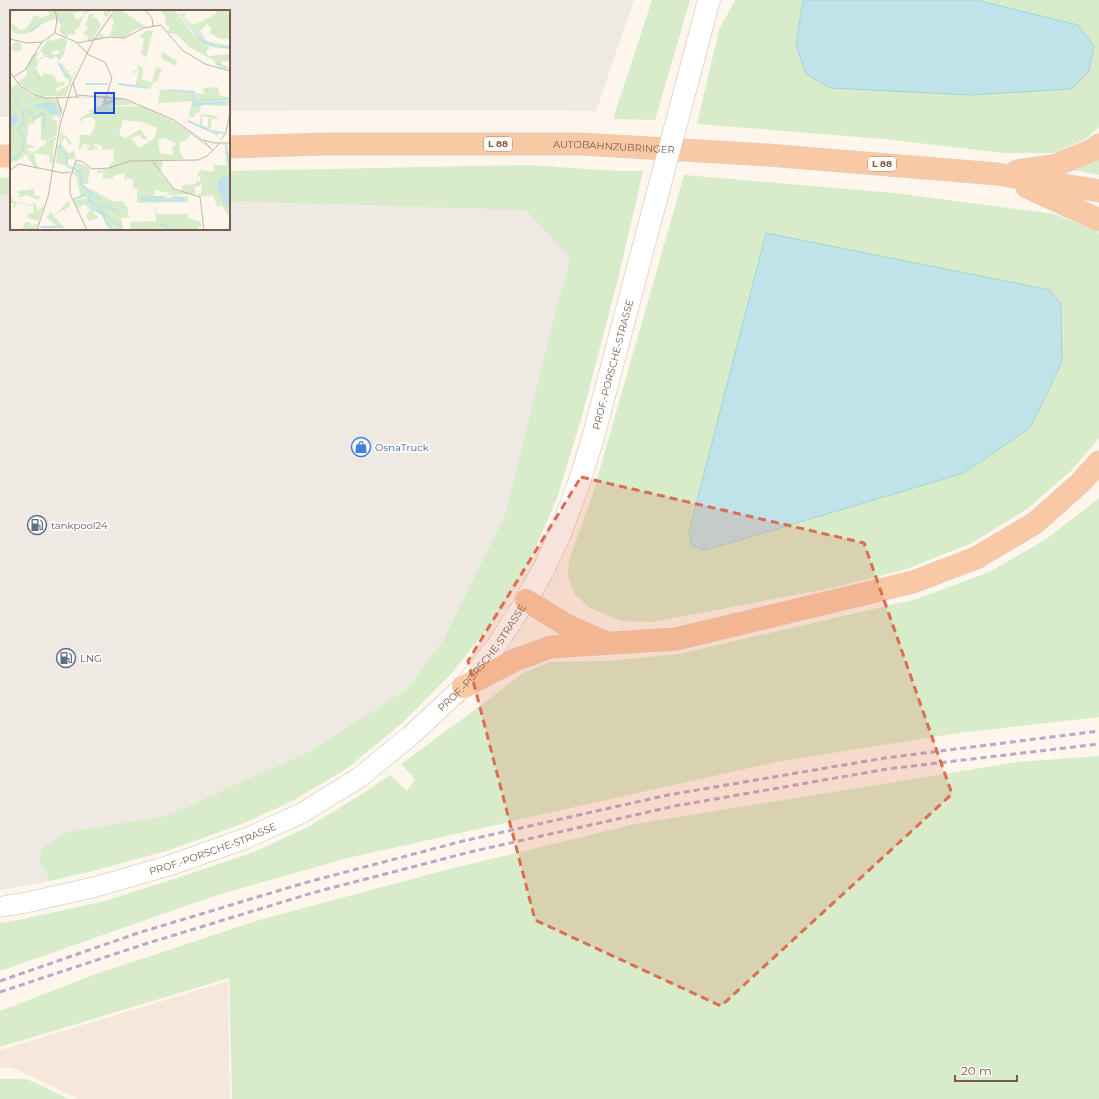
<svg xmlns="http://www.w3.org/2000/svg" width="1099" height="1099" font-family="Montserrat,sans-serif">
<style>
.residential{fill:#f5e8da}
.industrial{fill:#efe9e4}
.green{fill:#d8ecc9}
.water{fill:#bfe3e8;stroke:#a5d3da}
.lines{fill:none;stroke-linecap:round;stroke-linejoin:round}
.minor-casing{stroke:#d1beb0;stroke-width:21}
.tertiary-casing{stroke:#d1beb0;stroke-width:23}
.trunk-casing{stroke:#dad1cd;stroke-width:23}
.minor{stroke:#fff;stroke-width:20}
.tertiary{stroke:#fff;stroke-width:22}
.trunk{stroke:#f9c8a4;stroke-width:22}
.rail{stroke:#b9a8c9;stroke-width:3;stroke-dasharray:6 4;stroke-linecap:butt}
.tertiary-bridge-casing{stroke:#d1beb0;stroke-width:23;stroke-linecap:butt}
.tertiary-bridge{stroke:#fff;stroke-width:22}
.marked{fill:#dc6d51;fill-opacity:0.2;stroke:#dc6d51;stroke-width:3;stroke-dasharray:8 5;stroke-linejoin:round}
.labels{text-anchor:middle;stroke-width:4;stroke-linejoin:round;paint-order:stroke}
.shield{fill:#fffaf3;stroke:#a28b7f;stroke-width:1}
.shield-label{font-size:9px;font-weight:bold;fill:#7a5c4d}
.street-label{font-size:10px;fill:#7a5c4d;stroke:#fffaf3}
.shop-label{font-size:10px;fill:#366cbe;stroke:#fffaf3;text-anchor:start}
.service-label{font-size:10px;fill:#4e5e75;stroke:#fffaf3;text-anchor:start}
.inset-river{fill:none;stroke:#bfe3e8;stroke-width:2}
.inset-road{fill:none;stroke:#c5b3a7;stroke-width:1}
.view{fill:#1d4ed8;fill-opacity:0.15;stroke:#1d4ed8;stroke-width:2}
.inset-edge{fill:none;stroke:#7a5c4d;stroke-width:2}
</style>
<rect width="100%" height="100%" fill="#fdf6ec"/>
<path class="residential" d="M 228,981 L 230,1099 L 79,1099 L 13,1068 L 0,1068 L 0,1050 Z"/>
<g class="industrial">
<path d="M 0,0 L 634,0 L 596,111 L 433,110 L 229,111 L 229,11 L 11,11 L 11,117 L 0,117 Z"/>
<path d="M 597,184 L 557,305 L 505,515 L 443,640 L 407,689 L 310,751 L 166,816 L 68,832 L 39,861 L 50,881 L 0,890 L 0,195 L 11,195 L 11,229 L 229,229 L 229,185 Z"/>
</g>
<g class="green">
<path d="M 652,0 L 690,0 L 655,120 L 613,119 Z"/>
<path d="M 735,0 L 1099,0 L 1099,127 L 1087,138 L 1054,153 L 1004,153 L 884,139 L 697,124 L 719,30 Z"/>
<path d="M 1099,157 L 1099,175 L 1074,170 Z"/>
<path d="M 528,165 L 619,171 L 643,171 L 618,279 L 582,416 L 557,498 L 530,560 L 495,619 L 452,673 L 402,723 L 349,767 L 294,800 L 242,824 L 166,851 L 93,871 L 50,881 L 39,861 L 42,848 L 68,832 L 166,816 L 310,751 L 407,689 L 443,640 L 505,515 L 557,305 L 571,259 L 526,210 L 229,201 L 229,171 Z"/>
<path d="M 684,175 L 894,193 L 1055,214 L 1092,229 L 1099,233 L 1099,438 L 1071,471 L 1027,509 L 972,543 L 904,570 L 832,588 L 653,622 L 621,621 L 590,608 L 575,595 L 568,577 L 569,560 L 593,493 Z"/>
<rect x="0" y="178" width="11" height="17"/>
<path d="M 1099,498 L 1099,717 L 958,733 L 776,762 L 348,858 L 220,894 L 0,971 L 0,923 L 28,918 L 101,902 L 177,878 L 254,852 L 310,826 L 368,790 L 390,775 L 407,791 L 415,779 L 401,764 L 476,709 L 523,673 L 550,662 L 608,661 L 679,654 L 917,599 L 989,572 L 1045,540 Z"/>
<path d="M 1099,756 L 1099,1099 L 232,1099 L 229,978 L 0,1047 L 0,1011 L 96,974 L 259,920 L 446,870 L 635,824 L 1018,762 Z"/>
<path d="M 0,1079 L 27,1079 L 69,1099 L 0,1099 Z"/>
</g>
<g class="water">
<path d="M 803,0 L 977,0 L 1078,25 L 1094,46 L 1089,71 L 1071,89 L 969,95 L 831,88 L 806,74 L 796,45 Z"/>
<path d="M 766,233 L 1050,290 L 1061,304 L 1062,362 L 1030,428 L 964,473 L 706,550 L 692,546 L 689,532 Z"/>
</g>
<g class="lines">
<g class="minor-casing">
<g id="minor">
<path id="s1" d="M 0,907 L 24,903 L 95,887 L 171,865 L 247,838 L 302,813 L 360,777 L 410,736 L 463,687 L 497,645 L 526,600"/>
</g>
</g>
<g class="tertiary-casing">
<g id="tertiary">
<path d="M 695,53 L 709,0"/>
<path id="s2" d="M 526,600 L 545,567 L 561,531 L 578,486 L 593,438 L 646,237"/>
</g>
</g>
<g class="trunk-casing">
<g id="trunk">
<path id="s3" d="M 229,147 L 324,144 L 580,144 L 768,155 L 997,174 L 1099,191"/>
<path d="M 0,156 L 11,156"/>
<path d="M 1017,171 L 1056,165 L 1095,149 L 1099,145"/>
<path d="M 1027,187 L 1099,220"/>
<path d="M 526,600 L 566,625 L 604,642"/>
<path d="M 463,687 L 515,660 L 551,647 L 676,639 L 913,582 L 976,558 L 1035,523 L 1080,483 L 1099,462"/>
</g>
</g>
<use href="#minor" class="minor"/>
<use href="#tertiary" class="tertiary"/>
<use href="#trunk" class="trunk"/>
<g class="rail">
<path d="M 0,981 L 138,933 L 304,883 L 463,841 L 668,795 L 885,758 L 1099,731"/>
<path d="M 0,992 L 145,944 L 312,893 L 470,852 L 675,806 L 887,769 L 1099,744"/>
</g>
<g class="tertiary-bridge-casing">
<path id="tertiary-bridge" d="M 646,237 L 695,53"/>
</g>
<use href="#tertiary-bridge" class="tertiary-bridge"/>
</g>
<path class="marked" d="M 581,477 L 864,543 L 952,794 L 721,1006 L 535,920 L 468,661 Z"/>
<defs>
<g id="shop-ring" transform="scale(1)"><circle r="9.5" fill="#fffaf3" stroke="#3f7fe0" stroke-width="1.5"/><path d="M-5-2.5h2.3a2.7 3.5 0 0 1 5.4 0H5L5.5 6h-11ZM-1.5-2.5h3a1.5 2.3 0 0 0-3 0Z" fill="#3f7fe0"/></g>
<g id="fuel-ring" transform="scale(1)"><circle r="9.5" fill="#fffaf3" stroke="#5c6f8a" stroke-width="1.5"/><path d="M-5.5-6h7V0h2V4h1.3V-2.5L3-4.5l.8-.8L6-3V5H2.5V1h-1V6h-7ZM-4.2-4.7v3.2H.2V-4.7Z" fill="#5c6f8a"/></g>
</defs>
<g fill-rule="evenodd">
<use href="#shop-ring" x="361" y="447"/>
<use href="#fuel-ring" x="37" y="525"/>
<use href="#fuel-ring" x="66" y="658"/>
</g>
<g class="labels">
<g class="shield">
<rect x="484" y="137" width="28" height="14" rx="3"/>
<rect x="868" y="157" width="28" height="14" rx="3"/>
</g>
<g class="shield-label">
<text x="498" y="147">L 88</text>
<text x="882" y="167">L 88</text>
</g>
<g class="street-label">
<text dy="4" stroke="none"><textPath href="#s3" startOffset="385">AUTOBAHNZUBRINGER</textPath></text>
<text dy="4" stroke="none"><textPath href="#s2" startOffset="252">PROF.-PORSCHE-STRASSE</textPath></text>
<text dy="4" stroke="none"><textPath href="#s1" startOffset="557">PROF.-PORSCHE-STRASSE</textPath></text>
<text dy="4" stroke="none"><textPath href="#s1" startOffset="221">PROF.-PORSCHE-STRASSE</textPath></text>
</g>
<g class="shop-label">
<text x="375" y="451">OsnaTruck</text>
</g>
<g class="service-label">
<text x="51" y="529">tankpool24</text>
<text x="80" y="662">LNG</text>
</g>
</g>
<g transform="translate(10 10)">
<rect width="220" height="220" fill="#fdf6ec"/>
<path d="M 39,0 L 80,0 L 74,5 L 73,0 L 63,4 L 67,10 L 74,5 L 68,19 L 65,19 L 65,25 L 59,24 L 56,28 L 49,21 L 51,16 L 46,9 L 30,14 L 28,18 L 16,24 L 4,23 L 0,17 L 0,13 L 7,17 L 8,20 L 16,19 L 23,9 L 21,8 L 25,5 L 32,8 L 40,4 L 37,1 ZM 94,0 L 102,0 L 81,31 L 78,30 L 77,25 L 72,24 L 79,17 L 75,16 L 79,4 L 84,4 L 83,7 L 87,8 L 91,16 L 97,6 L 94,6 ZM 107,0 L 111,0 L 136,17 L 124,20 L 114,28 L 100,26 L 104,10 L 101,8 L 90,23 L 94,25 L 93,28 L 85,30 L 100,8 ZM 150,0 L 164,0 L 182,23 L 200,36 L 196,43 L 198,46 L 220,44 L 220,54 L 220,51 L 212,51 L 211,54 L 219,57 L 220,60 L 180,37 L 178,39 L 179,36 L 166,24 L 158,23 L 156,21 L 159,20 L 159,16 L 156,15 L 155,6 ZM 166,0 L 172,4 L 176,2 L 174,7 L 183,15 L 206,4 L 206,0 L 217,0 L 220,9 L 219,29 L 211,29 L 199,23 L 202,19 L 197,14 L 190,21 L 197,31 L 220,36 L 208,36 L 193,30 ZM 135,21 L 143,21 L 136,47 L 131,44 L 134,29 L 129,27 ZM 39,28 L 40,31 L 53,28 L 57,30 L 54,44 L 49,51 L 46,46 L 50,43 L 47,40 L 42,42 L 42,46 L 46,45 L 44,47 L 46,48 L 40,49 L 30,41 ZM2 37a5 5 0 1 1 10 0a5 5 0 1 1-10 0ZM 30,42 L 25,51 L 29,51 L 26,58 L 30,66 L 33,67 L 33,63 L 43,65 L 48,73 L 56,71 L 54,75 L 46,78 L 47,82 L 58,75 L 59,69 L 51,55 L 52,54 L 57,61 L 64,59 L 58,62 L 62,67 L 69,53 L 56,86 L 29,86 L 7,73 L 17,65 L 16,58 L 22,45 ZM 152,42 L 167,51 L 166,59 L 166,56 L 152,49 ZM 126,54 L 133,58 L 132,70 L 142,72 L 146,58 L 144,57 L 152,58 L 147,72 L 143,72 L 141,78 L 125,76 L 130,59 L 127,63 L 127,64 L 123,63 L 124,60 L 127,61 L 124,63 L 127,63 L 128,58 ZM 0,74 L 3,77 L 6,74 L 22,85 L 46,89 L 51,97 L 53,96 L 48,119 L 49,108 L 45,105 L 42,109 L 38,107 L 47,111 L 47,124 L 37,131 L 31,130 L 31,106 L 24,111 L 25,114 L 19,113 L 16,137 L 18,134 L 26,138 L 18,138 L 16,140 L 22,142 L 16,146 L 13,142 L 14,147 L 5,152 L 3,149 L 0,152 L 0,118 L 9,110 L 4,102 L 0,111 ZM 208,77 L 209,85 L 218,87 L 218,89 L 148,93 L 150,79 L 204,85 L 194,83 L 193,78 ZM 96,86 L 96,89 L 97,86 L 108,88 L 102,93 L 108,88 L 127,94 L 102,96 L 97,97 L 132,96 L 165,112 L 197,134 L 202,140 L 180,124 L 179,128 L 170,133 L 169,141 L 174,149 L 153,151 L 150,163 L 164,179 L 170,182 L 173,175 L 186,174 L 186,171 L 190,171 L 191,165 L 187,167 L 190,160 L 201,162 L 205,160 L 203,155 L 218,155 L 215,151 L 216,144 L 213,142 L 216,142 L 215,135 L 209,135 L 217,134 L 220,164 L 207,172 L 206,178 L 217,191 L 215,196 L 220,195 L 220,204 L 217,204 L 211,195 L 207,197 L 202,181 L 203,185 L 190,187 L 187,184 L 191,183 L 192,175 L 184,177 L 186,184 L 154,185 L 160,183 L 145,180 L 144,185 L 141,185 L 162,188 L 175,186 L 178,187 L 178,192 L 127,193 L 127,180 L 144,172 L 128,179 L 123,178 L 124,170 L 117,168 L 115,172 L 115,163 L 103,166 L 103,169 L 92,168 L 94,163 L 88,163 L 88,170 L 87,161 L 100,158 L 99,155 L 104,151 L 103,139 L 92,140 L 92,136 L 87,135 L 86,132 L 84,135 L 89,140 L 84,138 L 84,140 L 80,141 L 77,139 L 80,135 L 73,134 L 69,141 L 70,125 L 80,125 L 83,121 L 86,112 L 82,107 L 73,108 L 72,113 L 70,109 L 57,117 L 75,105 L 93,98 L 79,103 L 78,101 L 92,95 L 94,87 L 68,88 L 68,90 L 68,87 ZM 113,110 L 132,112 L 147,118 L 145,128 L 129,138 L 121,128 L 129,125 L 134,130 L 137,128 L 130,119 L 115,128 L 109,125 ZM 155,128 L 167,134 L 162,137 L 163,145 L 150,143 L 148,130 ZM 220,91 L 217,96 L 191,95 L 189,103 L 185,103 L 184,107 L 179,107 L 179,111 L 189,116 L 191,104 L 208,106 L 207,109 L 192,106 L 192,115 L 198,118 L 198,108 L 202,109 L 200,121 L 209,122 L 208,126 L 178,111 L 182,92 ZM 54,120 L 51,125 L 56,125 L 62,134 L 59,135 L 55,127 L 51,134 L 59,143 L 64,141 L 66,149 L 58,149 L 49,136 L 49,130 L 54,127 L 49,129 L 50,123 ZM 44,127 L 43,153 L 39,152 L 40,146 L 26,143 L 24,145 L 28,159 L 25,158 L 17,147 L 33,135 L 36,137 L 34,134 ZM 47,135 L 57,146 L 56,155 L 46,153 ZM 66,152 L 80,158 L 78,173 L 73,175 L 70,168 L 72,176 L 79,181 L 80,185 L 80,181 L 78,178 L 103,191 L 113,191 L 117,197 L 119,207 L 111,208 L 113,219 L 121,219 L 120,212 L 146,211 L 146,199 L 142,199 L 146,198 L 146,194 L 147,204 L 177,204 L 178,208 L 190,212 L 192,216 L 188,217 L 189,220 L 105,220 L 105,217 L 101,215 L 104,220 L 99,220 L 94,205 L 82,198 L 80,187 L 79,195 L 88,208 L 79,211 L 76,206 L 80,200 L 74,194 L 68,199 L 63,190 L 74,189 L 78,186 L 77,184 L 71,188 L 66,166 L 62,163 L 68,159 L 71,165 L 69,159 L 64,157 ZM 24,179 L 25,186 L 31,186 L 28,190 L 17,185 L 8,188 L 10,183 L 7,183 L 8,181 ZM 1,188 L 4,188 L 2,190 L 4,191 L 22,195 L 25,192 L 27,200 L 34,196 L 26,220 L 12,220 L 15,212 L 20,212 L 21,216 L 28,213 L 29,211 L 17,208 L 18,203 L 23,203 L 24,197 L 7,192 L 3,202 L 4,193 L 0,193 ZM 59,190 L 60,197 L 55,199 L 56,201 L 53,200 L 44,206 L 54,217 L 46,216 L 36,207 L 41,202 L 44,206 Z" fill="#d8ecc9" fill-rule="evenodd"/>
<path d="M 56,0 L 54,8 L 51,12 L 55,26 L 54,44 L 50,45 L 49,51 L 49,46 L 34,47 L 31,49 L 22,53 L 23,60 L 30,68 L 31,70 L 18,75 L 13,85 L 6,85 L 3,88 L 10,88 L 8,94 L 12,100 L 18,101 L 24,104 L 23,108 L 28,105 L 31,105 L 33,103 L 35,103 L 36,111 L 34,120 L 43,125 L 46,129 L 45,131 L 43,125 L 33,120 L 34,104 L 31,106 L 28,105 L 23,109 L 23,105 L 12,101 L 7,93 L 9,89 L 5,90 L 3,88 L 6,84 L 13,85 L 16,76 L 30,70 L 23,61 L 21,53 L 31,48 L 40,33 L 54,30 L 55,25 L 50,10 L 51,8 L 48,9 L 53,8 ZM 54,30 L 56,35 L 53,44 L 32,47 L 41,33 ZM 164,0 L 193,30 L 208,36 L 220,36 L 220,39 L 203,37 L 192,32 ZM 220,91 L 215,92 L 214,95 L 194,94 L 188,97 L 182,96 L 183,93 ZM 43,92 L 49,101 L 47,106 L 31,98 L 23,99 L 27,94 ZM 5,102 L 9,111 L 0,118 L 0,107 ZM 220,164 L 220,195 L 216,197 L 206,176 L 209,169 Z" fill="#bfe3e8" fill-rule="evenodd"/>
<path class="inset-river" d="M 19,22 L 33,12M 49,53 L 55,65 L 61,70M 205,53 L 216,58M 75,74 L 98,74M 108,74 L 139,78M 159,80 L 184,82 L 183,91 L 220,89M 23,107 L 24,109 L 34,103M 178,111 L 200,121M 201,121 L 214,123M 48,135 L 57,147 L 57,156 L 70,161 L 72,175 L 80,182 L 79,191 L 82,198 L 93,205 L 97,214 L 105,220M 216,135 L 219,152M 0,152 L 13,141 L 14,130 L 9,118 L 14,111 L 12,100M 219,152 L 220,164M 81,183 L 91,190M 162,187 L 172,188 L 174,191M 63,189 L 77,185M 80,190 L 92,201M 131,190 L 133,188 L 155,187M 131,190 L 174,191M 93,195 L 107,201M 92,202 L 112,218M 149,214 L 161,218M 31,217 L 54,217"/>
<path class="inset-road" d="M 45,0 L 47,9 L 45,23M 135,0 L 142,8 L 143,16M 45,23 L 66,32 L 79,45 L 95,52 L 102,68 L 94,93M 0,29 L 17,33 L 32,32 L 45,23M 67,33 L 99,27 L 114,28 L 134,18 L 151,15 L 172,40 L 195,54 L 220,61M 0,62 L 10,76 L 25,85 L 36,88 L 69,87M 3,67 L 15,60 L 32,32M 63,72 L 67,87M 67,85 L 115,89 L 164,110 L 192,130 L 205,133 L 220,133M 47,88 L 52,104M 93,95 L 109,88M 211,130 L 216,122 L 220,103M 195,132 L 203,141M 143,152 L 164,179 L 190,187 L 194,220M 0,160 L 9,154 L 53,163 L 61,162M 27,220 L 38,187 L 50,115 L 62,75 L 83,31 L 105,0M 77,220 L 60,184 L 60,169 L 66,150 L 73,152 L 82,159 L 99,158 L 120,151 L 188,150 L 197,146 L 210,133"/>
<path class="view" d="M 85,83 L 104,83 L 104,103 L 85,103 Z"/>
<rect width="220" height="220" class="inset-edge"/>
</g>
<path d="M955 1075v6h62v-6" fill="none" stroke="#7a5c4d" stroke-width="2"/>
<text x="961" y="1075" font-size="12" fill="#7a5c4d" stroke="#fffaf3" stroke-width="3" paint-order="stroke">20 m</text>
</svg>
